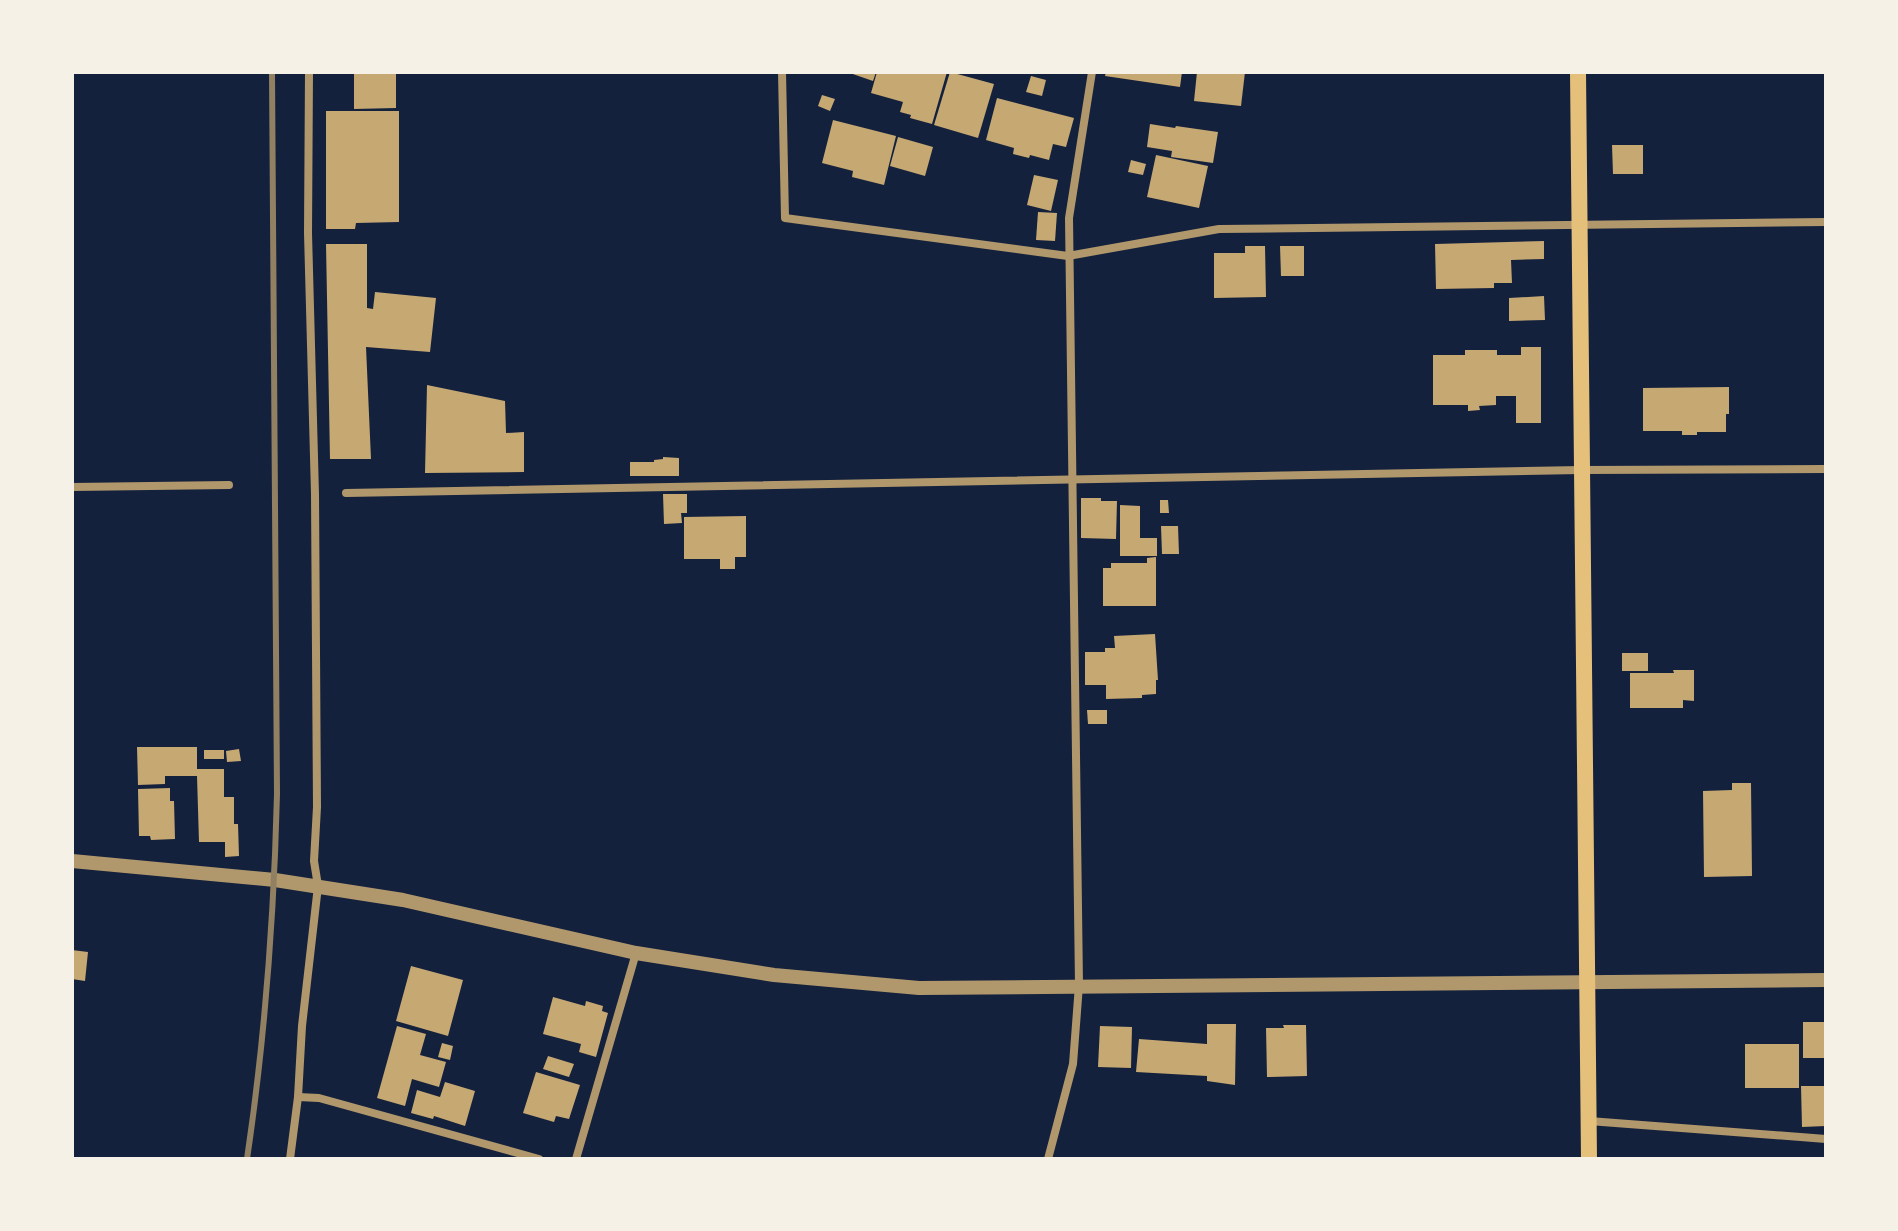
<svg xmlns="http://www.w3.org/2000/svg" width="1898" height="1231" font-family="'Roboto Serif',serif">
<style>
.building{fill:#c6a872}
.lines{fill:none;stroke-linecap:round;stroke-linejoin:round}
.minor{stroke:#b1986c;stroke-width:8}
.tertiary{stroke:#b1986c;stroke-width:14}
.secondary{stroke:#e5c07b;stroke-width:16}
.rail{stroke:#918062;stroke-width:6}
</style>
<rect width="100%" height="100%" fill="#14213d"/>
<g class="building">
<path d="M 354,72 L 396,72 L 396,108 L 354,109 Z"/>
<path d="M 847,72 L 876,72 L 873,81 Z"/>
<path d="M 877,72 L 947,72 L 932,124 L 910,118 L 911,115 L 900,112 L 903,102 L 871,93 Z"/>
<path d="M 950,72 L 994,84 L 978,138 L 934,125 Z"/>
<path d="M 1106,72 L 1182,72 L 1180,87 L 1105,76 Z"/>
<path d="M 1197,72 L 1245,72 L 1241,106 L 1194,101 Z"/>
<path d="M 1031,76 L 1046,80 L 1042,96 L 1026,92 Z"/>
<path d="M 822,95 L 835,99 L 830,111 L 818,106 Z"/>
<path d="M 997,98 L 1074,118 L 1066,147 L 1053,144 L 1049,160 L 1030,155 L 1029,158 L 1013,154 L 1014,148 L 986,140 Z"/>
<path d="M 326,111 L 399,111 L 399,222 L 356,223 L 355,229 L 326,229 Z"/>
<path d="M 833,120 L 896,136 L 884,185 L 852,177 L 853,171 L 822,163 Z"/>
<path d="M 1150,124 L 1175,128 L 1176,126 L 1218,132 L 1213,163 L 1171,157 L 1172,151 L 1147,147 Z"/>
<path d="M 898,137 L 933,147 L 925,176 L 890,166 Z"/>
<path d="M 1612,145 L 1643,145 L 1643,174 L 1613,174 Z"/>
<path d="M 1156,155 L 1208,166 L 1199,208 L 1147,197 Z"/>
<path d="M 1131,160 L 1146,164 L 1143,175 L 1128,172 Z"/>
<path d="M 1034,175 L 1058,180 L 1051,211 L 1027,205 Z"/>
<path d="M 1038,212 L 1057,213 L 1055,241 L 1036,240 Z"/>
<path d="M 1544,241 L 1544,259 L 1511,260 L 1512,283 L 1494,283 L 1494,288 L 1436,289 L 1435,244 Z"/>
<path d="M 326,244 L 367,244 L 367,308 L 373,309 L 375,292 L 436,298 L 430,352 L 366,347 L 371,459 L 330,459 Z"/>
<path d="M 1245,246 L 1265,246 L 1266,297 L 1214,298 L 1214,253 L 1245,253 Z"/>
<path d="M 1280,246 L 1304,246 L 1304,276 L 1281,276 Z"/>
<path d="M 1544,296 L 1545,320 L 1509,321 L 1509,298 Z"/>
<path d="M 1521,347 L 1541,347 L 1541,423 L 1516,423 L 1516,396 L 1496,396 L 1496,405 L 1479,406 L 1480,410 L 1468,411 L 1468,405 L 1433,405 L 1433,355 L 1465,355 L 1465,350 L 1497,350 L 1497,355 L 1521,355 Z"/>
<path d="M 427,385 L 505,401 L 506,433 L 524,432 L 524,472 L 425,473 Z"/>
<path d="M 1729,387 L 1729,414 L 1726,414 L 1726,432 L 1697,432 L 1697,435 L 1682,435 L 1682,431 L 1643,431 L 1643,388 Z"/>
<path d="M 663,457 L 679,458 L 679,476 L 630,476 L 630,462 L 654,462 L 654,460 L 663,459 Z"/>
<path d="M 663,494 L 687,494 L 687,513 L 681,513 L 682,523 L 664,524 Z"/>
<path d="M 1081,498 L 1101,498 L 1101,501 L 1117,501 L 1116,539 L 1081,538 Z"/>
<path d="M 1160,500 L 1168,500 L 1169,513 L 1160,513 Z"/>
<path d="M 1120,505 L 1140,506 L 1140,538 L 1157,538 L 1157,556 L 1120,556 Z"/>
<path d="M 746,516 L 746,557 L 735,557 L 735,569 L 720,569 L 720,559 L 684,559 L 684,517 Z"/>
<path d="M 1161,526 L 1178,526 L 1179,554 L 1162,554 Z"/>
<path d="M 1156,557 L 1156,606 L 1103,606 L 1103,568 L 1111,568 L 1111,563 L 1147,563 L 1147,558 Z"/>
<path d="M 1155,634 L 1158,680 L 1156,680 L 1156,694 L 1142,695 L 1142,698 L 1106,699 L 1106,685 L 1085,685 L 1085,652 L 1105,652 L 1105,648 L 1115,648 L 1114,636 Z"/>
<rect x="1622" y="653" width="26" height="18"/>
<path d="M 1673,670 L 1694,670 L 1694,701 L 1683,700 L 1683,708 L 1630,708 L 1630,673 L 1674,673 Z"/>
<path d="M 1087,710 L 1107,710 L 1107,724 L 1088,724 Z"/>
<path d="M 137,747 L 197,747 L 197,769 L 224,769 L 224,797 L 234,797 L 234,824 L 238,824 L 239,856 L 225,857 L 225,842 L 199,842 L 197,776 L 165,776 L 165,784 L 138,785 Z"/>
<path d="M 239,749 L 241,761 L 227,762 L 226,751 Z"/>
<rect x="204" y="750" width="20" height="9"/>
<path d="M 1732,783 L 1751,783 L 1752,876 L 1704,877 L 1703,791 L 1732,790 Z"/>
<path d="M 170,788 L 170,801 L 174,801 L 175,839 L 151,840 L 150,836 L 139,836 L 138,789 Z"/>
<path d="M 72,950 L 88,952 L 85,981 L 72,979 Z"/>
<path d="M 411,966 L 463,980 L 448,1036 L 396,1021 Z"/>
<path d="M 553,997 L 585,1006 L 586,1001 L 603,1006 L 602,1011 L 608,1013 L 596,1057 L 579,1052 L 581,1044 L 543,1034 Z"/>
<rect x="1803" y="1022" width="23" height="36"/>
<path d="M 1207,1024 L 1236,1024 L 1235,1085 L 1207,1081 L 1207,1076 L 1136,1072 L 1139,1039 L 1207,1044 Z"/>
<path d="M 1283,1025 L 1306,1025 L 1307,1076 L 1267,1077 L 1266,1028 L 1284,1028 Z"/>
<path d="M 397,1026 L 426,1034 L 420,1055 L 446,1062 L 439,1087 L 412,1079 L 405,1106 L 377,1098 Z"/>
<path d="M 1100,1026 L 1132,1027 L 1131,1068 L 1098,1067 Z"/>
<path d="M 442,1043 L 453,1046 L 450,1060 L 438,1057 Z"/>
<rect x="1745" y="1044" width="54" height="44"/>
<path d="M 548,1056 L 574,1064 L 569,1077 L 543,1069 Z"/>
<path d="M 536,1072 L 580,1085 L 569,1119 L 556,1116 L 554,1122 L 523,1113 Z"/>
<path d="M 445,1082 L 475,1091 L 465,1126 L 434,1116 L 433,1119 L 411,1113 L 417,1090 L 440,1097 Z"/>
<path d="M 1801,1086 L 1826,1086 L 1826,1126 L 1802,1127 Z"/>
</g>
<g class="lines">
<g class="minor">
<path d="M 782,72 L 785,218 L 1068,256 L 1219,229 L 1826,222"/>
<path d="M 72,487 L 229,485"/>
<path d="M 346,493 L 1581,470 L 1826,469"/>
<path d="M 298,1097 L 319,1098 L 539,1159"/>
<path d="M 1589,1121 L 1826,1139"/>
<path d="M 290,1159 L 298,1097 L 302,1026 L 318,886 L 314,861 L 317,807 L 315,494 L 308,233 L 309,72"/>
<path d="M 576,1159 L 636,953"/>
<path d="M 1048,1159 L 1073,1064 L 1079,985 L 1069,218 L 1092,72"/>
</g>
<path class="tertiary" d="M 72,861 L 275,880 L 403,900 L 636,953 L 774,975 L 919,988 L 1826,980"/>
<path class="secondary" d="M 1578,72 L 1589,1159"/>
<path class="rail" d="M 247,1159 C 265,1038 274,916 277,794 L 272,72"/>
</g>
<rect width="1898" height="1231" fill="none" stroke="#f6f1e7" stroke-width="148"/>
</svg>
